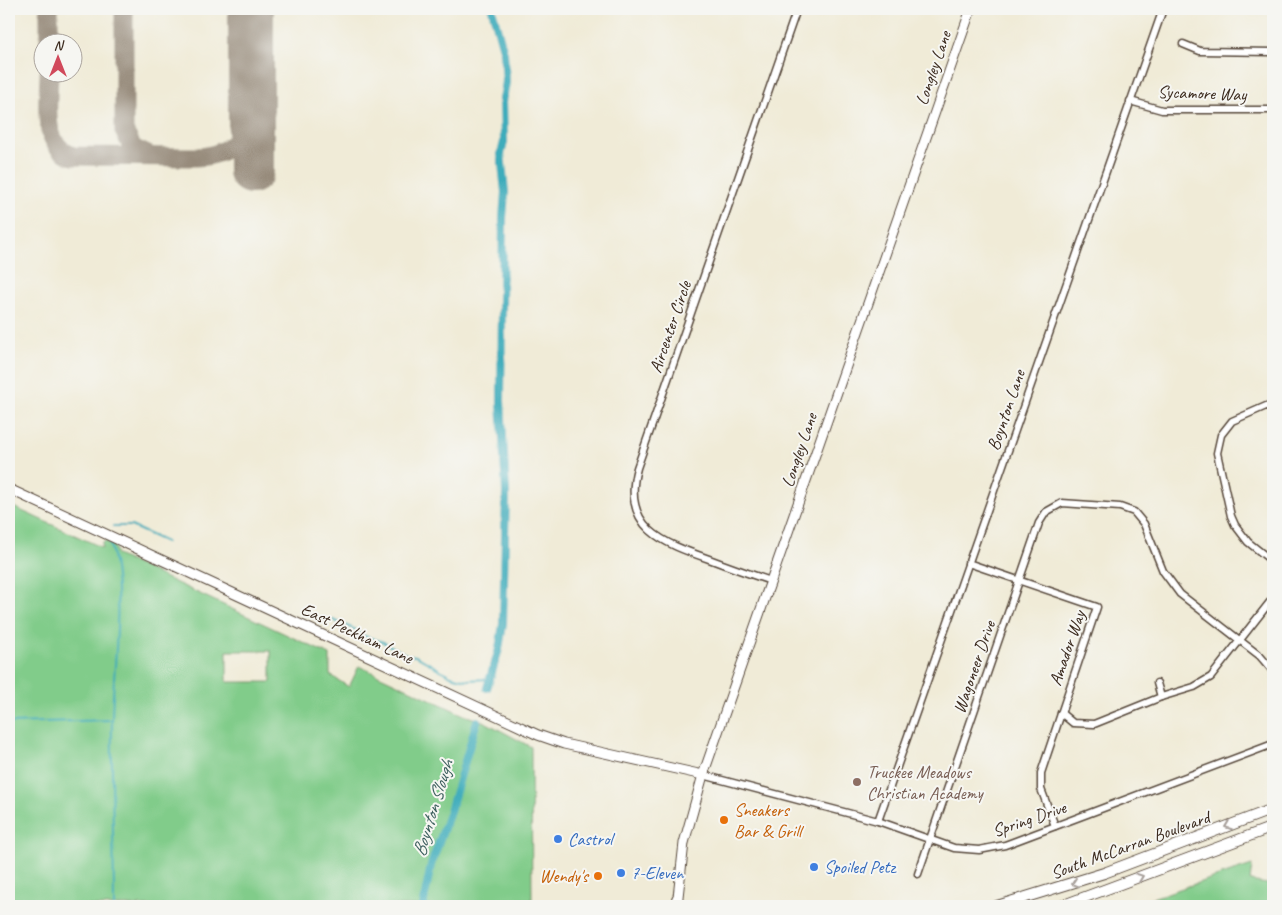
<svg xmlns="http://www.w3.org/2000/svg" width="1282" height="915" font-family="Caveat,sans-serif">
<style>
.green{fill:#81cc8a;stroke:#5e7b54;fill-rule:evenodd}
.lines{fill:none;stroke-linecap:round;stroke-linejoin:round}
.stream{stroke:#3eacbb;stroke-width:2}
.canal{stroke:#3eacbb;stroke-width:8}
.taxiway{stroke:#968a7a;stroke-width:19}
.runway{stroke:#968a7a;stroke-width:46}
.street-casing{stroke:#56473a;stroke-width:9}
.secondary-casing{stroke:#56473a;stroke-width:11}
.primary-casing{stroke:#56473a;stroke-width:12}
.street{stroke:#fff;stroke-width:6}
.secondary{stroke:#fff;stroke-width:9}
.primary{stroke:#fff;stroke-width:10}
.oneway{stroke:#a79f9a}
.education-dot{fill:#8d6e63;stroke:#f6f6f2;stroke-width:2}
.food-dot{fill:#e8710a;stroke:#f6f6f2;stroke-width:2}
.shop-dot{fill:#3f7fe0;stroke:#f6f6f2;stroke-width:2}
.labels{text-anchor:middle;stroke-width:4;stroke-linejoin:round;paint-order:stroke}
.street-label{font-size:18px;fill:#3b2a1e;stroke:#f6f6f2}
.education-label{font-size:18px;fill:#785e54;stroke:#f6f6f2;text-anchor:start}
.food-label{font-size:18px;fill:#c56008;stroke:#f6f6f2;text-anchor:start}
.shop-label{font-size:18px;fill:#366cbe;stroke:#f6f6f2;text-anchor:start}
.water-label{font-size:19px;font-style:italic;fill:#3c5e5d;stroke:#f6f6f2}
</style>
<rect width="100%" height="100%" fill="#f6f6f2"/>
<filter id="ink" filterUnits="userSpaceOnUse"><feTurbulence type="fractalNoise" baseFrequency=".02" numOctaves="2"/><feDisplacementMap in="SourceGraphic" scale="10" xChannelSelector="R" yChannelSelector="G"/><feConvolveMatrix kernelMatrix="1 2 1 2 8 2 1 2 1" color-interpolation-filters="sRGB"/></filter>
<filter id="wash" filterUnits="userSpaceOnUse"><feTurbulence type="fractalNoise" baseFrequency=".0096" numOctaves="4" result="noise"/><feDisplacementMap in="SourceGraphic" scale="20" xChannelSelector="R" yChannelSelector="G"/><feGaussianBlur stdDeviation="1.12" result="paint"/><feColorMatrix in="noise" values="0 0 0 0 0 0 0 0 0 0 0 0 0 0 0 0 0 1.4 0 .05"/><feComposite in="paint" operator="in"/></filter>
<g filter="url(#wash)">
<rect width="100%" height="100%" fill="#f0ebd7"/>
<g class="green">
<path d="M 9,505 L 103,548 L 102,544 L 105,541 L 114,545 L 117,555 L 330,655 L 330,675 L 349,687 L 359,666 L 464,715 L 485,722 L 531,747 L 532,906 L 9,906 ZM 227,651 L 271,651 L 271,682 L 227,682 Z"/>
<path d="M 1252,865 L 1250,881 L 1273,885 L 1273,906 L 1128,906 Z"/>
</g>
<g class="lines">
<g class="stream">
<path d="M 113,526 L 131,526 L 166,542"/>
<path d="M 110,544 C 125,594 113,666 112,719 C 111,781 114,844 114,906"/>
<path d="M 333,620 L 356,630 L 364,636 L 383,642 L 407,655 L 416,656 L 451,676 L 467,680 L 490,679"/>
<path d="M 9,723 L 111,720"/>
</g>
<g class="canal">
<path d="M 487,688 L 499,649 L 503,624 L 506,492 L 501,401 L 503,218 L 505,192 L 501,154 L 504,142 L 503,99 L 506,82 L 504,53 L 492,9"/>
<path d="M 423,906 L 431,865 L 450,811 L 477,721"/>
</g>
<g class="taxiway">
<path d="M 124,9 L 124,131 L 133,148 L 150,156"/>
<path d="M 49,42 L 49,9"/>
<path d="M 49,72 C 49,100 39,145 73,156 L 196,157 C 228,156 244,139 250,109"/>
</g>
<path class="runway" d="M 251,171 L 251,9"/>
</g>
</g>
<g filter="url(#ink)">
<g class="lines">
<g class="street-casing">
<g id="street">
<path d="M 1183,44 L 1200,51 L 1273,52"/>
<path d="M 1130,101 L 1162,110 L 1273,110"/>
<path d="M 1273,403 L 1232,421 L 1221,435 L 1217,453 L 1231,516 L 1235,525 L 1248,542 L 1273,562"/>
<path d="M 968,563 L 1097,607 L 1041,773 L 1041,789 L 1055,826"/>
<path d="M 771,581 C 750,574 730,567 709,559 C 663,543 621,528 637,468 L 797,9"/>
<path d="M 1161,697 L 1194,687 L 1211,677 L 1273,598"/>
<path d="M 1061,713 L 1073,723 L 1094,724 L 1161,697 L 1157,683"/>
<path d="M 703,775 L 878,821 L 954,848 L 979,850 L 1005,845 L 1273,744"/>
<path d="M 878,821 L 1163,9"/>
<path d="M 918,874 L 1039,523 L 1046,512 L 1062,503 L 1120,507 L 1134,512 L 1144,524 L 1163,571 L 1180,594 L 1260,656 L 1273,671"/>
</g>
</g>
<g class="secondary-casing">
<g id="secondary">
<path d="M 9,489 L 538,735 L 564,744 L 703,775"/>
<path d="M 677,906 L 684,843 L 703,775 L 971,9"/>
</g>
</g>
<g class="primary-casing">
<g id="primary">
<path d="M 677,899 L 680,906"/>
<path d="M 997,906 L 1104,873 L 1273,809"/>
<path d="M 1061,906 L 1273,827"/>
</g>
</g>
<use href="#street" class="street"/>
<use href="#secondary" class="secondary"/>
<use href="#primary" class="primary"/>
</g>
<defs><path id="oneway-chevron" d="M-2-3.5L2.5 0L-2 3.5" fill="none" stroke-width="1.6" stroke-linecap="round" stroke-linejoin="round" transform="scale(1.25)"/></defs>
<g class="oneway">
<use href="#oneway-chevron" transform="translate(1228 826) rotate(159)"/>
<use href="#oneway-chevron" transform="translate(1140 877) rotate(-21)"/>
<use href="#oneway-chevron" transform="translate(1075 883) rotate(161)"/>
</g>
</g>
<circle class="education-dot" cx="857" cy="782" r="5"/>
<g class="food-dot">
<circle cx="724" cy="820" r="5"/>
<circle cx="598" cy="876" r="5"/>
</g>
<g class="shop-dot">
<circle cx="558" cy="839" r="5"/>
<circle cx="814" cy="867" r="5"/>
<circle cx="621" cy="873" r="5"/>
</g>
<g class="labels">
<g class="street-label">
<text transform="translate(933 68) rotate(-71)" y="6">Longley Lane</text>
<text transform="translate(1202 93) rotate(2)" y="6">Sycamore Way</text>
<text transform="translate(670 327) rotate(-71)" y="6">Aircenter Circle</text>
<text transform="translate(1006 410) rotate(-71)" y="6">Boynton Lane</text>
<text transform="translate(799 450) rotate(-71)" y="6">Longley Lane</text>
<text transform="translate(357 633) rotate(25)" y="6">East Peckham Lane</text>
<text transform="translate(1067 648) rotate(-71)" y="6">Amador Way</text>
<text transform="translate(974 667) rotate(-71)" y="6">Wagoneer Drive</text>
<text transform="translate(1029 819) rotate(-19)" y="6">Spring Drive</text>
<text transform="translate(1130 845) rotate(-20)" y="6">South McCarran Boulevard</text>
</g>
<g class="education-label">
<text x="867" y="778">Truckee Meadows<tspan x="867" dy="21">Christian Academy</tspan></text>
</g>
<g class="food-label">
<text x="734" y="816">Sneakers<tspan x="734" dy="21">Bar &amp; Grill</tspan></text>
<text x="588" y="882" text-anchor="end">Wendy's</text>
</g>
<g class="shop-label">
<text x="568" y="845">Castrol</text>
<text x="824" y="873">Spoiled Petz</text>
<text x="631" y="879">7-Eleven</text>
</g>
<g class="water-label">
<text transform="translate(432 808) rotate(-73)" y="7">Boynton Slough</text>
</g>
</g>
<rect width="1282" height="915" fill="none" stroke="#f6f6f2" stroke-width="30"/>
<g transform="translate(58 58)"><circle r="24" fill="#f6f6f2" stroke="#aba49d"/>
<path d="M0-4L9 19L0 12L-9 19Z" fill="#d1495b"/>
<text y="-8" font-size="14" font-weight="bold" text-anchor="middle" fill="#3b2a1e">N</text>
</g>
</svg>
